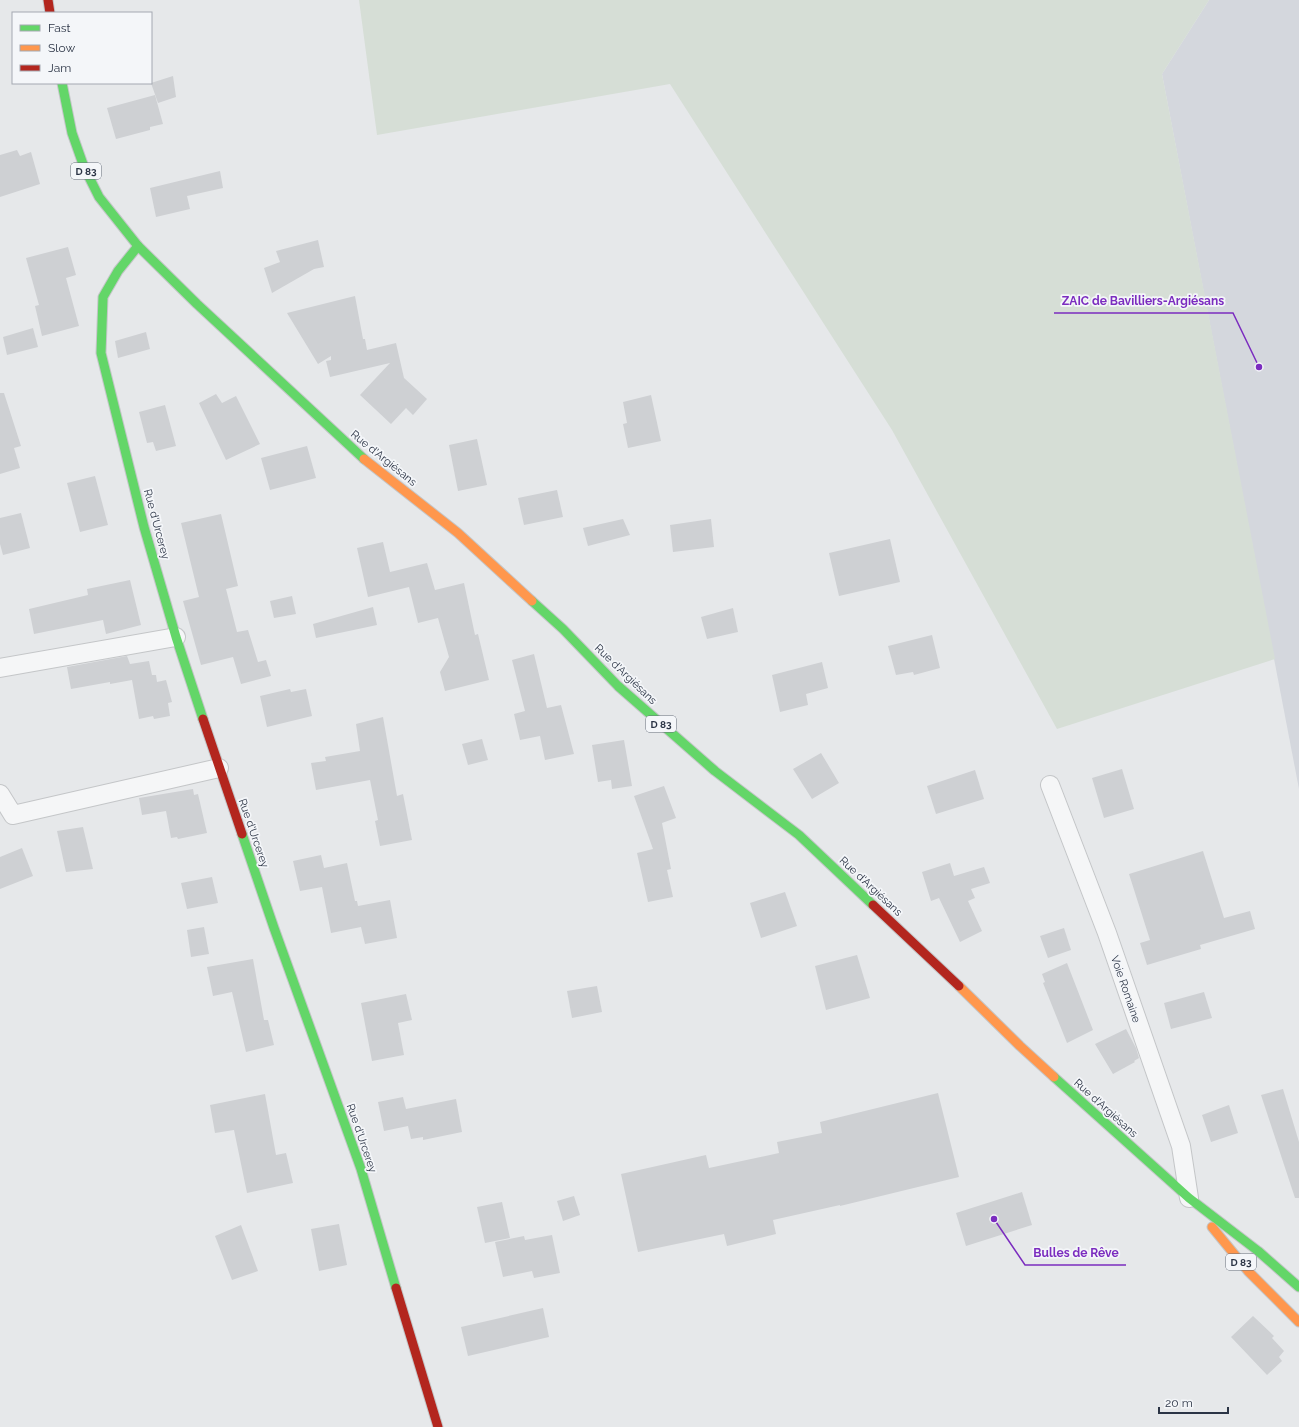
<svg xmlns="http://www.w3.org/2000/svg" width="1299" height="1427" font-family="Raleway,sans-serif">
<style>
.built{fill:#d4d7dd}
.green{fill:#d6ded6}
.building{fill:#ced0d3}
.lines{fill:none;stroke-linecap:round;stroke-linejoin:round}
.street-casing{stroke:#c4c6c8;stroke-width:20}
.fast-casing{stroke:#c4c6c8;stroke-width:11}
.slow-casing{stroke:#c4c6c8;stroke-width:11}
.jam-casing{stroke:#c4c6c8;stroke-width:11}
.street{stroke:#f5f6f7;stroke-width:18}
.fast{stroke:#63d668;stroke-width:9}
.slow{stroke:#ff974d;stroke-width:9}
.jam{stroke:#b3261e;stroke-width:9}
.labels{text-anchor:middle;stroke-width:3.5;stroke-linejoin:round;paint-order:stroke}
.shield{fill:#f4f6f9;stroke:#676e7b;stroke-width:1}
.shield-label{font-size:10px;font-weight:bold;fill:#2b3445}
.street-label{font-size:11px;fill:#2b3445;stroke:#f4f6f9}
.leader{fill:none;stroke:#7b2cbf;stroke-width:1.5}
.callout-dot{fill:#7b2cbf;stroke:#f4f6f9;stroke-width:1.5}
.callout-label{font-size:12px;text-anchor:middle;font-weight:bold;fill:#7b2cbf;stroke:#f4f6f9;stroke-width:3.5;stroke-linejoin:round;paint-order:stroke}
</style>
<rect width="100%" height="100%" fill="#e6e8ea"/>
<path class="built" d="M 1209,0 L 1299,0 L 1299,789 L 1162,74 Z"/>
<path class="green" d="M 359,0 L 1209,0 L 1162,74 L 1275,659 L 1057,729 L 892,430 L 670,84 L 377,135 Z"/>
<g class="building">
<path d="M 173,76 L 176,97 L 158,103 L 151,83 Z"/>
<path d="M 155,95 L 163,124 L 150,127 L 150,130 L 116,139 L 107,108 Z"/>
<path d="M 17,150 L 20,156 L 31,152 L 40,184 L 0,197 L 0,155 Z"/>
<path d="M 220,171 L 223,188 L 187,196 L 190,209 L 156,217 L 150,188 Z"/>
<path d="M 318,240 L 324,267 L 314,269 L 272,293 L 264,268 L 280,262 L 276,251 Z"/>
<path d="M 68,247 L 76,275 L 66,278 L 79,326 L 42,336 L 35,306 L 39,305 L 26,258 Z"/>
<path d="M 355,296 L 363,339 L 365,339 L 367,350 L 396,343 L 404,378 L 427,399 L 413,415 L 406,408 L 391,424 L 360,395 L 390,363 L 330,377 L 326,361 L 331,360 L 331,356 L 318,364 L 287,313 Z"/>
<path d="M 33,328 L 38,347 L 7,355 L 3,337 Z"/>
<path d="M 146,332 L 150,349 L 118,358 L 115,341 Z"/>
<path d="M 0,393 L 4,393 L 21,446 L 14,448 L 20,468 L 0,474 Z"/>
<path d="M 216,394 L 222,403 L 236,396 L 260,444 L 226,460 L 199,403 Z"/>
<path d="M 651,395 L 661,441 L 628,448 L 623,424 L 627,423 L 623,402 Z"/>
<path d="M 165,405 L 176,446 L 156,451 L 153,442 L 147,443 L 139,412 Z"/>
<path d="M 477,439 L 487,485 L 458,491 L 449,445 Z"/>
<path d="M 307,446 L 316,478 L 270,490 L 261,458 Z"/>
<path d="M 95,476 L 108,525 L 80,532 L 67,483 Z"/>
<path d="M 557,490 L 563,517 L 524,525 L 518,498 Z"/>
<path d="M 21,513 L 30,548 L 3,555 L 0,544 L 0,518 Z"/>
<path d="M 221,514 L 238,586 L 226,589 L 237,632 L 248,630 L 258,662 L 266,660 L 271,676 L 241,684 L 233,657 L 201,665 L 183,601 L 199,597 L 181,523 Z"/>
<path d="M 623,519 L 630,535 L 588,546 L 583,528 Z"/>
<path d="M 711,519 L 714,547 L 673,552 L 670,525 Z"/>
<path d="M 890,539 L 900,582 L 839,596 L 829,553 Z"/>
<path d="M 383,542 L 390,572 L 427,563 L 435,590 L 464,583 L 475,635 L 478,634 L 489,680 L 445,691 L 440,672 L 449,657 L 438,618 L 418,623 L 409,587 L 368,597 L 357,548 Z"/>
<path d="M 130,580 L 141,625 L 106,634 L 103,620 L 34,634 L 29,609 L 88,595 L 87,589 Z"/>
<path d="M 292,596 L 296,614 L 274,618 L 270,601 Z"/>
<path d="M 373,607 L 377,625 L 316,638 L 313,624 Z"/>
<path d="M 733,608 L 738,632 L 707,639 L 701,617 Z"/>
<path d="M 932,635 L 940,668 L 914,675 L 913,672 L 896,675 L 888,646 Z"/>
<path d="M 534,654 L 547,708 L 561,705 L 574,754 L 545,760 L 540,736 L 520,740 L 514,714 L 525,711 L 512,660 Z"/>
<path d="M 127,656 L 130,664 L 149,661 L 152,675 L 156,675 L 157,682 L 166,680 L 172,702 L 168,703 L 170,716 L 154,719 L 153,716 L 139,719 L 132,680 L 110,684 L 110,682 L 71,689 L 67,667 Z"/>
<path d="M 822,662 L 828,688 L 806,694 L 808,705 L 780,712 L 772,675 Z"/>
<path d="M 290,689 L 291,692 L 306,689 L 312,716 L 267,727 L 260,696 Z"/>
<path d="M 383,717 L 397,796 L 403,794 L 412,840 L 380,846 L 375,821 L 378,820 L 370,780 L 316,790 L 311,763 L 326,761 L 325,757 L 360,751 L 356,724 Z"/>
<path d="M 482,739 L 488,760 L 468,765 L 462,744 Z"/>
<path d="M 624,740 L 632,786 L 612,789 L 611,780 L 598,782 L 592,745 Z"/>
<path d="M 821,753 L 839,783 L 812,799 L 793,769 Z"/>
<path d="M 1122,769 L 1134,809 L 1104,818 L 1092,778 Z"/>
<path d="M 975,770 L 984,799 L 936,814 L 927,786 Z"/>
<path d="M 664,786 L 676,818 L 662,823 L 671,869 L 667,870 L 673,897 L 648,902 L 637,853 L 653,849 L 634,796 Z"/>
<path d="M 193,789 L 194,795 L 198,794 L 207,833 L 178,839 L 177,837 L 171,838 L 166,811 L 142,815 L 139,798 Z"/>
<path d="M 83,827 L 93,869 L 66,872 L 57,831 Z"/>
<path d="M 22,848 L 33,876 L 0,889 L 0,857 Z"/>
<path d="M 1203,851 L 1224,918 L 1250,911 L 1255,929 L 1200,945 L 1201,949 L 1147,965 L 1140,943 L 1150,940 L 1129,874 Z"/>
<path d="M 321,855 L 324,868 L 347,863 L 355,901 L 357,901 L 358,906 L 390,900 L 397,938 L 365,944 L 361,927 L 331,933 L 322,887 L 300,891 L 293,861 Z"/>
<path d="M 950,863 L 954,876 L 984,867 L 990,883 L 971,889 L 975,898 L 968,901 L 982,931 L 960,942 L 939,898 L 931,901 L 922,872 Z"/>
<path d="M 212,877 L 218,903 L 187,909 L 181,883 Z"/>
<path d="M 785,892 L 797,926 L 761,938 L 750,903 Z"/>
<path d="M 204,927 L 209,954 L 191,957 L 187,930 Z"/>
<path d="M 1064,928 L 1071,950 L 1048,958 L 1040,936 Z"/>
<path d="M 857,955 L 870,998 L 826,1010 L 815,966 Z"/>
<path d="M 253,959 L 264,1020 L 268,1020 L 274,1045 L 246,1052 L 232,992 L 213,996 L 207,967 Z"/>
<path d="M 1067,963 L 1093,1030 L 1067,1043 L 1043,983 L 1045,982 L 1042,974 Z"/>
<path d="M 597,986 L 602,1012 L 572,1018 L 567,991 Z"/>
<path d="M 1204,992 L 1212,1018 L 1171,1029 L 1164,1003 Z"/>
<path d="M 406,994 L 412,1020 L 398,1023 L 404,1055 L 372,1061 L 361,1003 Z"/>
<path d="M 1126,1029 L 1136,1048 L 1139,1058 L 1134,1061 L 1135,1062 L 1113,1074 L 1095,1044 Z"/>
<path d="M 1283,1089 L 1299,1142 L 1299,1198 L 1295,1198 L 1261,1095 Z"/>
<path d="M 938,1093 L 959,1177 L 840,1206 L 840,1205 L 773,1220 L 776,1234 L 727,1246 L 724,1234 L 638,1252 L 621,1174 L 706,1155 L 709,1168 L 779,1153 L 777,1142 L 822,1133 L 820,1122 Z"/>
<path d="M 265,1094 L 276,1155 L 286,1153 L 293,1183 L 247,1193 L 234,1130 L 215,1133 L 210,1105 Z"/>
<path d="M 403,1097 L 406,1109 L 456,1099 L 462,1132 L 423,1140 L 423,1137 L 411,1139 L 408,1126 L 384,1131 L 378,1102 Z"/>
<path d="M 1229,1105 L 1238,1133 L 1211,1142 L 1202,1115 Z"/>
<path d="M 1022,1192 L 1032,1225 L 966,1246 L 956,1213 Z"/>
<path d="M 574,1196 L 580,1215 L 563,1221 L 557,1201 Z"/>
<path d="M 502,1202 L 510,1238 L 485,1243 L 477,1207 Z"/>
<path d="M 339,1224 L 347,1265 L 319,1271 L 311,1229 Z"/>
<path d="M 241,1225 L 258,1271 L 232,1280 L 215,1236 Z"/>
<path d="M 552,1235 L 560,1273 L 534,1278 L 532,1271 L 503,1277 L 495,1242 L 524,1236 L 525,1240 Z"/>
<path d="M 543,1308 L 549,1337 L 468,1356 L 461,1327 Z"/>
<path d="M 1253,1316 L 1274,1336 L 1272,1338 L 1284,1351 L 1279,1357 L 1282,1361 L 1267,1375 L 1231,1337 Z"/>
</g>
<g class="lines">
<g class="street-casing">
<g id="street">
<path d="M 0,668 L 176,637"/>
<path d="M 1050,785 L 1107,933 L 1181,1146 L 1189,1198"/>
<path d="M 0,794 L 13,815 L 219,768"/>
</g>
</g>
<g class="fast-casing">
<g id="fast">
<path d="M 62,83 L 72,133 L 84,167 L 99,197 L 138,246 L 197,304 L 364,459"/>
<path d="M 138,246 L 118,271 L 103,297 L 101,353 L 144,527 L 176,637 L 203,719"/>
<path d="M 532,601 L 563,629 L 618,686 L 715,771 L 799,835 L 873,905"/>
<path d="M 242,834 L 274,928 L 361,1169 L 396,1288"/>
<path d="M 1054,1077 L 1189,1198 L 1258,1251 L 1299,1287"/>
</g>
</g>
<g class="slow-casing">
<g id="slow">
<path d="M 364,459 L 458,533 L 532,601"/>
<path d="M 959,986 L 1020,1046 L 1054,1077"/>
<path d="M 1212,1227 L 1248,1271 L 1299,1322"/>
</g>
</g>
<g class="jam-casing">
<g id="jam">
<path d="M 48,0 L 50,13"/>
<path d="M 203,719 L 242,834"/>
<path d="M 873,905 L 959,986"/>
<path d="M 396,1288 L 438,1427"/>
</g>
</g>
<use href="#street" class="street"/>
<use href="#fast" class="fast"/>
<use href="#slow" class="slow"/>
<use href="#jam" class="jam"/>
</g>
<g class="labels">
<g class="shield">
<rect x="71" y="163" width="30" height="16" rx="3"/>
<rect x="646" y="716" width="30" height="16" rx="3"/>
<rect x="1226" y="1254" width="30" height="16" rx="3"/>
</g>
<g class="shield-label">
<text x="86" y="175">D 83</text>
<text x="661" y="728">D 83</text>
<text x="1241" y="1266">D 83</text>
</g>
<g class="street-label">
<text transform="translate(384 458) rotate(39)" y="4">Rue d'Argiésans</text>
<text transform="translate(157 524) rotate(75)" y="4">Rue d'Urcerey</text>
<text transform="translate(626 674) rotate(44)" y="4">Rue d'Argiésans</text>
<text transform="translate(254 833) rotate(71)" y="4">Rue d'Urcerey</text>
<text transform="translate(871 886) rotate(43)" y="4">Rue d'Argiésans</text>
<text transform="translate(1126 989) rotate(71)" y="4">Voie Romaine</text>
<text transform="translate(1106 1108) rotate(42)" y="4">Rue d'Argiésans</text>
<text transform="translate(362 1138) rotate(71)" y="4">Rue d'Urcerey</text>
</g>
</g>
<path class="leader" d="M1259 367L1233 313H1054M994 1219L1025 1265H1126"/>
<g class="callout-dot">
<circle cx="1259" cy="367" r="4"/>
<circle cx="994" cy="1219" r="4"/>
</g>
<g class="callout-label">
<text x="1143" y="305">ZAIC de Bavilliers-Argiésans</text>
<text x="1076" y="1257">Bulles de Rêve</text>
</g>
<rect x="12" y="12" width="140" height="72" fill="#f4f6f9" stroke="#a4a8b1"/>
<rect x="20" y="25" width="20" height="6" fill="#63d668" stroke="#a4a8b1"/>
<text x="48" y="32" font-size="12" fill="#2b3445">Fast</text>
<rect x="20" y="45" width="20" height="6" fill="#ff974d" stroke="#a4a8b1"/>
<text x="48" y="52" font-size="12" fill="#2b3445">Slow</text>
<rect x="20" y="65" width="20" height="6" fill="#b3261e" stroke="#a4a8b1"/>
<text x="48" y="72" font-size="12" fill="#2b3445">Jam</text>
<path d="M1159 1407v6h69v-6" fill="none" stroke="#2b3445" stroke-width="2"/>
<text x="1165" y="1407" font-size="12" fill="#2b3445" stroke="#f4f6f9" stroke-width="3" paint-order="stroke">20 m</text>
</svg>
